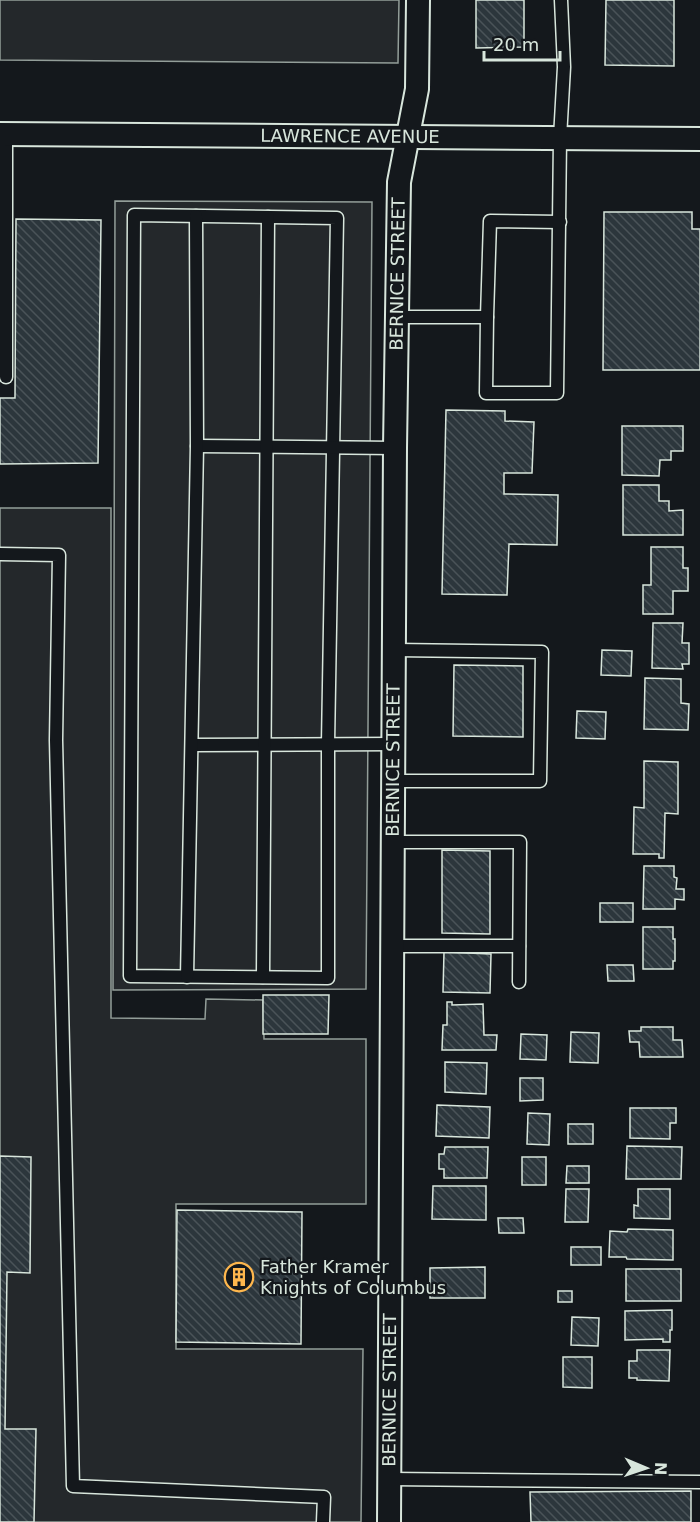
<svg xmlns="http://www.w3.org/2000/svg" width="700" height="1522" font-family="'DejaVu Sans',sans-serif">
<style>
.parking{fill:#24282b;stroke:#939e99;stroke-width:1.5}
.building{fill:url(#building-back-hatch);stroke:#d8e6dc;stroke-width:1.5}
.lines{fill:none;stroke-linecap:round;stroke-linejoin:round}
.lane-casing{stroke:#d8e6dc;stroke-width:15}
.street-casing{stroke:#d8e6dc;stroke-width:26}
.lane{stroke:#14181c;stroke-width:12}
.street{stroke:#14181c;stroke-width:22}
.labels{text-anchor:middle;stroke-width:4.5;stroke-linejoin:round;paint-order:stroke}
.street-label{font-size:18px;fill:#d8e6dc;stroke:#14181c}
.poi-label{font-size:18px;fill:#d8e6dc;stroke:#14181c;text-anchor:start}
</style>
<defs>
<pattern id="building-back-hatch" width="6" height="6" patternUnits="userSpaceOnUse" patternTransform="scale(1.5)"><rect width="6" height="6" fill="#2c363c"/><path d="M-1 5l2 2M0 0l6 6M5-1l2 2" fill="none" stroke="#4a5358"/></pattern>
</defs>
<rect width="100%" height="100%" fill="#14181c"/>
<g class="parking">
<path d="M 0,0 L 399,0 L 398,63 L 0,60 Z"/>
<path d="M 115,201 L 372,202 L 366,989 L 113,990 Z"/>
<path d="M 0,508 L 111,508 L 111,1018 L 205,1019 L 206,999 L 263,1000 L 264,1039 L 366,1039 L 366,1204 L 176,1204 L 176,1349 L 363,1349 L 361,1522 L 0,1522 Z"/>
</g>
<g class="building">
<path d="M 476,0 L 524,0 L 524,47 L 476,48 Z"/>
<path d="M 606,0 L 674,0 L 674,66 L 605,65 Z"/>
<path d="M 604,212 L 692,212 L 692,229 L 700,229 L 700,370 L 603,370 Z"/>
<path d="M 16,219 L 101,220 L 98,463 L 0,464 L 0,398 L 15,398 Z"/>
<path d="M 446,410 L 505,411 L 505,421 L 534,422 L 532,473 L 504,473 L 504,494 L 558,495 L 557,545 L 509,544 L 507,595 L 442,594 Z"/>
<path d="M 622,426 L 683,426 L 683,451 L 671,451 L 671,460 L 660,460 L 659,476 L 622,475 Z"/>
<path d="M 623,485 L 659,485 L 659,501 L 669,501 L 669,511 L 683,510 L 683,535 L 623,535 Z"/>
<path d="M 651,547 L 683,547 L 683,568 L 688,568 L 688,591 L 673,591 L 673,614 L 643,614 L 643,585 L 651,585 Z"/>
<path d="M 653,623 L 683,623 L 682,643 L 689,643 L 689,664 L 682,664 L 683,669 L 652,668 Z"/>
<path d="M 602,650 L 632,651 L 631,676 L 601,675 Z"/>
<path d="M 454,665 L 523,666 L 523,737 L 453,736 Z"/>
<path d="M 645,678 L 681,679 L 681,703 L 689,704 L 688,730 L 644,729 Z"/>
<path d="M 577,711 L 606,712 L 605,739 L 576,738 Z"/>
<path d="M 644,761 L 678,762 L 678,814 L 665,813 L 664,858 L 659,858 L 659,854 L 633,854 L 634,807 L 644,808 Z"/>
<path d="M 442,850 L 490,851 L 490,934 L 442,933 Z"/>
<path d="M 644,866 L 674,866 L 674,877 L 677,878 L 676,889 L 684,889 L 684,900 L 675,899 L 675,909 L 643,909 Z"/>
<rect x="600" y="903" width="33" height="19"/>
<path d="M 643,927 L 673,927 L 673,939 L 675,939 L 675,961 L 673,961 L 673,969 L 643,969 Z"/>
<path d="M 444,952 L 491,954 L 490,993 L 443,992 Z"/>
<path d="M 607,965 L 633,965 L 634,981 L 608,981 Z"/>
<path d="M 263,995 L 329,995 L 328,1034 L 263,1034 Z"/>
<path d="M 447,1002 L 452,1002 L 452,1005 L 483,1004 L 484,1035 L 497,1035 L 496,1050 L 442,1050 L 443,1025 L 447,1025 Z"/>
<path d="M 641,1027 L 673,1027 L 673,1040 L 682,1040 L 683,1057 L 640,1057 L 639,1042 L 630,1042 L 629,1031 L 641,1031 Z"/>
<path d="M 571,1032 L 599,1033 L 598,1063 L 570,1062 Z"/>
<path d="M 521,1034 L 547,1035 L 546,1060 L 520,1059 Z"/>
<path d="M 445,1062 L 487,1063 L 486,1094 L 445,1092 Z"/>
<path d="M 520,1078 L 543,1078 L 543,1100 L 520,1101 Z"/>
<path d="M 437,1105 L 490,1107 L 489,1138 L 436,1136 Z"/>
<path d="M 630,1108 L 676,1108 L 676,1123 L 670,1123 L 670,1139 L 630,1138 Z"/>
<path d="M 528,1113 L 550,1114 L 549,1145 L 527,1144 Z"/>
<rect x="568" y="1124" width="25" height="20"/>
<path d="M 627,1146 L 682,1147 L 681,1179 L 626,1179 Z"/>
<path d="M 445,1147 L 488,1147 L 487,1178 L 444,1178 L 444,1169 L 439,1169 L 439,1154 L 444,1154 Z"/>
<path d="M 0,1156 L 31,1157 L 30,1273 L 7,1272 L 5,1429 L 36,1429 L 34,1522 L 0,1522 Z"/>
<rect x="522" y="1157" width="24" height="28"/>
<path d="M 567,1166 L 589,1166 L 589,1183 L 566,1183 Z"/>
<path d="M 433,1186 L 486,1186 L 486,1220 L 432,1219 Z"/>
<path d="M 566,1189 L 589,1189 L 588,1222 L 565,1222 Z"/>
<path d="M 638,1189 L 670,1189 L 670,1219 L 634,1218 L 634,1205 L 638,1206 Z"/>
<path d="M 177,1210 L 302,1212 L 301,1344 L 176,1342 Z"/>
<path d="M 498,1218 L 523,1218 L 524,1233 L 499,1233 Z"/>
<path d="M 628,1229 L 673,1230 L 673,1260 L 627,1259 L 626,1257 L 609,1257 L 610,1231 L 627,1232 Z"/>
<rect x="571" y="1247" width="30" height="18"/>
<path d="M 485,1267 L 485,1298 L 430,1298 L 430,1268 Z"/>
<rect x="626" y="1269" width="55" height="32"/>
<rect x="558" y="1291" width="14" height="11"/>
<path d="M 672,1310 L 672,1330 L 670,1330 L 670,1342 L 663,1342 L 663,1339 L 625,1340 L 625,1311 Z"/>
<path d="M 572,1317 L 599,1318 L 598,1346 L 571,1345 Z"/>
<path d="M 637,1350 L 670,1350 L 669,1381 L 637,1380 L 637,1378 L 629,1378 L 629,1361 L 637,1361 Z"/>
<path d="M 563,1357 L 592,1357 L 592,1388 L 563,1387 Z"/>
<path d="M 691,1491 L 691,1522 L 531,1522 L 530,1492 Z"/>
</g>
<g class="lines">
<g class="lane-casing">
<g id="lane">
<path d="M 6,134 L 6,377"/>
<path d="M 134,215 L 337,218 L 328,744 L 328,978 L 130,976 Z"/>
<path d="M 398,317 L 487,317 L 486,393 L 557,393 L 560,138 L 564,67 L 561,0"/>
<path d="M 487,317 L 490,221 L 560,222"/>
<path d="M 197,446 L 395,448"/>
<path d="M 0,554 L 59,555 L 56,740 L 73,1486 L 324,1497 L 323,1522"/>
<path d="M 192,745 L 395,744"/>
<path d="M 394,781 L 540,781 L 542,652 L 395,650"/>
<path d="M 394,842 L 520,842 L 519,982"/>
<path d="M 393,946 L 519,946"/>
<path d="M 187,977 L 197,446 L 196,216"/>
<path d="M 263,977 L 268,217"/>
<path d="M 390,1479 L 700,1482"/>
</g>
</g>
<g class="street-casing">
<g id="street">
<path id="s1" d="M 0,134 L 700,139"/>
<path id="s2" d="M 389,1522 L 395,448 L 399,182 L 417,89 L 418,0"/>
</g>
</g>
<use href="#lane" class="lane"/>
<use href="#street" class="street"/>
</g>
<defs>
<g id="building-ring" transform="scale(1.5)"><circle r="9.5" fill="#14181c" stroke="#ffb74d" stroke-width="1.5"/><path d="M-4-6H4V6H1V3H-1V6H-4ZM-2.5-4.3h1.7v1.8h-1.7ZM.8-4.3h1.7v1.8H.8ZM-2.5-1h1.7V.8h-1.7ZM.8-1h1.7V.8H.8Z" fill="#ffb74d"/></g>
</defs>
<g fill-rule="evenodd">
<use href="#building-ring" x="239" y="1277"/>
</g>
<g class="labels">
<g class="street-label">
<text dy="6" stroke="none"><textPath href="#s1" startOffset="350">LAWRENCE AVENUE</textPath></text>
<text dy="6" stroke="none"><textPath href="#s2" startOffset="1248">BERNICE STREET</textPath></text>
<text dy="6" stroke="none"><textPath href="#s2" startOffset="762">BERNICE STREET</textPath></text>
<text dy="6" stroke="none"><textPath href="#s2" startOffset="132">BERNICE STREET</textPath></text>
</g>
<g class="poi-label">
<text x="260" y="1273">Father Kramer<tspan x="260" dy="21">Knights of Columbus</tspan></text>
</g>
</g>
<g transform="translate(646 1468) rotate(92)" stroke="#14181c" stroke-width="4.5" paint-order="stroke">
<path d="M0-4.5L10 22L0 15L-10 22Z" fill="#d8e6dc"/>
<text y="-9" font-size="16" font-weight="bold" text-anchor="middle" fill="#d8e6dc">N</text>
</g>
<path d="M484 51v9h76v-9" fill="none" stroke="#d8e6dc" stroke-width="3"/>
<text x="493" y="51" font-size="18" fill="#d8e6dc" stroke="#14181c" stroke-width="4.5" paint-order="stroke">20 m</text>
</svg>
